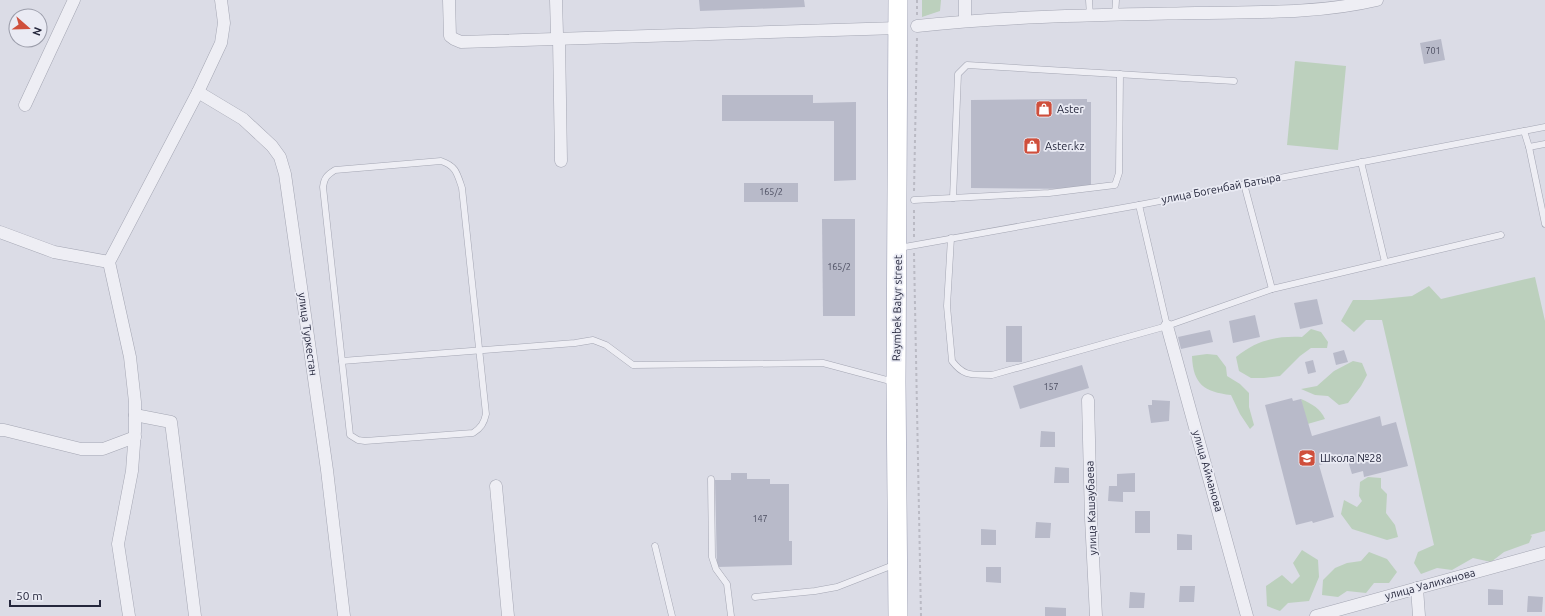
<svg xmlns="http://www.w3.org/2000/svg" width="1545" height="616" font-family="Ubuntu,sans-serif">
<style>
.green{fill:#bcd0bd}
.building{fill:#b8bac9}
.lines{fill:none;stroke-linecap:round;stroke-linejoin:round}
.lane-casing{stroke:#a4a6b3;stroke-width:7}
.street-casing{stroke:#a4a6b3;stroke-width:13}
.primary-casing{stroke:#9a9db2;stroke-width:20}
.path{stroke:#babac4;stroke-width:2;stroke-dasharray:3 3;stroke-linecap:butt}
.lane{stroke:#eeeef4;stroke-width:6}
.street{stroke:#eeeef4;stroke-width:12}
.primary{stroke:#fff;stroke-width:19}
.labels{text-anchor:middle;stroke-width:3.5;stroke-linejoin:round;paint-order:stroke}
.number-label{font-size:9px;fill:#4a4c5f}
.poi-label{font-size:11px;fill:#25273c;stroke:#eaebf4;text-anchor:start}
.street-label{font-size:11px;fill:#25273c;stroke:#eaebf4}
</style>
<rect width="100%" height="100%" fill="#dbdce6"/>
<g class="green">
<path d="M 922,0 L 941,0 L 940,11 L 922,17 Z"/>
<path d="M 1295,61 L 1346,66 L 1338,150 L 1287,145 Z"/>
<path d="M 1535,277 L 1545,321 L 1545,531 L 1530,535 L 1532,536 L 1529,543 L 1504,552 L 1491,562 L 1473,558 L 1452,570 L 1437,568 L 1421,574 L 1414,563 L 1418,552 L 1434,545 L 1382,320 L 1366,320 L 1354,332 L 1341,321 L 1353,300 L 1372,300 L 1412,296 L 1429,286 L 1441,299 Z"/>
<path d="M 1311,329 L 1321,332 L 1328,342 L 1327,348 L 1311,348 L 1300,356 L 1280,376 L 1264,378 L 1251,378 L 1239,371 L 1236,357 C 1257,340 1275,336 1302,337 Z"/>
<path d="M 1207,354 L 1217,355 L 1226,367 L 1227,376 L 1240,384 L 1249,393 L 1249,407 L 1254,425 L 1250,429 L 1240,414 L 1231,395 C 1204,392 1193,384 1192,356 Z"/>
<path d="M 1353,361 L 1362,363 L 1367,375 L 1361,386 L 1348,403 L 1339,405 L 1328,396 L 1315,395 L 1301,389 L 1317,386 L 1334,371 Z"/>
<path d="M 1301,399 C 1312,404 1320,408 1325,419 L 1304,425 Z"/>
<path d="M 1368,477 L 1381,478 L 1381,488 L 1387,494 L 1386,513 L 1395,525 L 1398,537 L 1387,540 L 1352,529 L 1341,514 L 1344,500 L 1357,507 L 1362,501 L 1359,496 L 1360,482 Z"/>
<path d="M 1302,550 L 1318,560 L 1319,577 L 1309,601 L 1288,603 L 1280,611 L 1267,606 L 1266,586 L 1282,575 L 1292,584 L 1300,576 L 1293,563 Z"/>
<path d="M 1369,552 L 1387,559 L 1397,572 L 1389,583 L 1374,583 L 1366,593 L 1347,591 L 1338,597 L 1322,595 L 1323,580 L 1335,568 L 1347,563 L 1361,561 Z"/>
</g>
<g class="building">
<path d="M 699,0 L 804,0 L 805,7 L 700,11 Z"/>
<path d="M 1441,39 L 1445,60 L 1424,64 L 1420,43 Z"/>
<path d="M 722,95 L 813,95 L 813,103 L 856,102 L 856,180 L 834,181 L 834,121 L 722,121 Z"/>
<path d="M 1087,99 L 1087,102 L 1091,102 L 1091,189 L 971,188 L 971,100 Z"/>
<rect x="744" y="183" width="54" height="19"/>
<path d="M 822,219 L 855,219 L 855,316 L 823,316 Z"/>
<path d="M 1317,299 L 1323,324 L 1300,329 L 1294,303 Z"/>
<path d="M 1255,315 L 1260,337 L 1233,343 L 1229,321 Z"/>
<rect x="1006" y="326" width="16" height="36"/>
<path d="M 1210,330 L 1213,342 L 1181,349 L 1178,337 Z"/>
<path d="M 1344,350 L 1348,362 L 1336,365 L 1333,353 Z"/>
<path d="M 1313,360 L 1316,372 L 1308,374 L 1305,362 Z"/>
<path d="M 1082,365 L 1089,388 L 1020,409 L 1013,386 Z"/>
<path d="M 1292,398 L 1293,401 L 1301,399 L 1312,436 L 1380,416 L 1382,426 L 1396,422 L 1408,466 L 1364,477 L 1363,471 L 1352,474 L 1347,458 L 1319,465 L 1334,517 L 1313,523 L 1312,521 L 1296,525 L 1265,405 Z"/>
<path d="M 1152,400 L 1170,401 L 1169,421 L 1151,423 L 1148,405 L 1152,405 Z"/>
<path d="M 1041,431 L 1055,432 L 1055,447 L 1040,447 Z"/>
<path d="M 1055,467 L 1069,468 L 1069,483 L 1054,483 Z"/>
<path d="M 731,473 L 747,473 L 747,479 L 770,479 L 770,484 L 789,484 L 789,541 L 792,541 L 792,565 L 717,567 L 715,480 L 731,480 Z"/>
<path d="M 1135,473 L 1135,492 L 1123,492 L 1123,502 L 1108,501 L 1109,486 L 1117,486 L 1117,474 Z"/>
<rect x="1135" y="511" width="15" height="22"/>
<path d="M 1036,522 L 1051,523 L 1050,538 L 1035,538 Z"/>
<path d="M 981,529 L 996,530 L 996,545 L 981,545 Z"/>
<path d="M 1177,534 L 1192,535 L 1192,550 L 1177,550 Z"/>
<path d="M 986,567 L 1001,567 L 1001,583 L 986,582 Z"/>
<path d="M 1180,586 L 1195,586 L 1194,602 L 1179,602 Z"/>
<path d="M 1488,589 L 1503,590 L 1503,605 L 1488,605 Z"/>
<path d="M 1130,592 L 1145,593 L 1144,608 L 1129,608 Z"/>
<path d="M 1528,596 L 1543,597 L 1542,612 L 1527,612 Z"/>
<path d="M 1045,607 L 1066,608 L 1066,616 L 1045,616 Z"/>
</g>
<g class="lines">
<g class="lane-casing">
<g id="lane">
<path d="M 1089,0 L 1090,16"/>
<path d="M 1115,15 L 1116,0"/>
<path d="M 1524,131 L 1529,147 L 1545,224"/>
<path d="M 1529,147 L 1545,144"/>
<path d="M 441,161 C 456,166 457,173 462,188 L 486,414 C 484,423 481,428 473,433 L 365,441 L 358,440 L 350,435 L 323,187 C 324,178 327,175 335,170 Z"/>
<path d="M 1361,162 L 1385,262"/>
<path d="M 1244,184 L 1272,289"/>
<path d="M 953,198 L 958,74 L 967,65 L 1234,81"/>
<path d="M 914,200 L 1049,193 L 1115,185 L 1119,173 L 1120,74"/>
<path d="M 1139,205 L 1167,326"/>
<path d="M 951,238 L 947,306 L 952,361 C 965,378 973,374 992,375 L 1167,326 L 1272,289 L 1501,235"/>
<path d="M 899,248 L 1139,205 L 1545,127"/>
<path d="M 342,361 L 575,343 L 593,340 L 606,345 L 633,365 L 823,363 L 894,382"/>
<path d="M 711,479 L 712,557 L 716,569 L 727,584 L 731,616"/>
<path d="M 655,546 L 672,616"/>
<path d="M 755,597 L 815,591 L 837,587 L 896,564"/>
</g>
</g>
<g class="street-casing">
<g id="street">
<path d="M 449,0 L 450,36 L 454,39 L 461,42 L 898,28"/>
<path d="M 556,0 L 557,34 L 559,39 L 561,161"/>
<path d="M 965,0 L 965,20"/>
<path d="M 917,26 C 1009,16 1103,15 1196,13 C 1256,12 1318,14 1377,0"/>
<path d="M 198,92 L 243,119 L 272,146 L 280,157 L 285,174 L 327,470 L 344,616"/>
<path d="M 25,105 L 74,0"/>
<path d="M 0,232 L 54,252 L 109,262"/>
<path d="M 1167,326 L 1247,616"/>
<path d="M 1088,400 L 1091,518 L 1096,616"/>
<path d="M 135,415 L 171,422 L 195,616"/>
<path d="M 0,430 L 4,430 L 81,449 L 103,449 L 135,437"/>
<path d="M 496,486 L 508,616"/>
<path d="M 1417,588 L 1419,616"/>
<path d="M 129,616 L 118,544 L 132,471 L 135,431 L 135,402 L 130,357 L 109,262 L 198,92 L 221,43 L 224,23 L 221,0"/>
<path d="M 1316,616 L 1545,553"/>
</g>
</g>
<g class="primary-casing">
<path id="primary" d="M 898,0 L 896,382 L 898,616"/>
</g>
<g class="path">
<path d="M 917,0 L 917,15"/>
<path d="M 914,191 L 917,37"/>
<path d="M 914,237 L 914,209"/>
<path d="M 914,253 L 921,616"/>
</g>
<use href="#lane" class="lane"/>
<use href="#street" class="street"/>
<use href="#primary" class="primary"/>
</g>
<defs>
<g id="shop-square" transform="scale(0.9)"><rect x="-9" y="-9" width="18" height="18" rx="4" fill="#cf4f3c" stroke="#eaebf4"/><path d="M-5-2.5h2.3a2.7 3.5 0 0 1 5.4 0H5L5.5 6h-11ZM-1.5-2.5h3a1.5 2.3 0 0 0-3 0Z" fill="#fff"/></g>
<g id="school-square" transform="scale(0.9)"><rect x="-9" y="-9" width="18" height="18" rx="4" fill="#cf4f3c" stroke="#eaebf4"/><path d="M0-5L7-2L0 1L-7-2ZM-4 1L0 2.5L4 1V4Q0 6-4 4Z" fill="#fff"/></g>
</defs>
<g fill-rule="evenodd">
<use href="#shop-square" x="1044" y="109"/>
<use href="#shop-square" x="1032" y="146"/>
<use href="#school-square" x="1307" y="458"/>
</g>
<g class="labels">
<g class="number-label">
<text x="1433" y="54">701</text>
<text x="771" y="195">165/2</text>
<text x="839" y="270">165/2</text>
<text x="1051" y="390">157</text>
<text x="760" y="522">147</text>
</g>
<g class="poi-label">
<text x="1057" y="113">Aster</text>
<text x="1045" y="150">Aster.kz</text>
<text x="1320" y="462">Школа №28</text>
</g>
<g class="street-label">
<text transform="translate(1221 188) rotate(-11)" y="4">улица Богенбай Батыра</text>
<text transform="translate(897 308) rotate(-89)" y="4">Raymbek Batyr street</text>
<text transform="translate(308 334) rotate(82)" y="4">улица Туркестан</text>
<text transform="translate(1208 471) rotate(74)" y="4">улица Айманова</text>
<text transform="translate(1091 508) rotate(-92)" y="4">улица Кашаубаева</text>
<text transform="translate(1430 584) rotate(-15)" y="4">улица Уалиханова</text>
</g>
</g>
<g transform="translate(28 28) rotate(110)"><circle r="19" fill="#eaebf4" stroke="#9b9daa"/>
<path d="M0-3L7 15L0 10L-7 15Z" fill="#cf4f3c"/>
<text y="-6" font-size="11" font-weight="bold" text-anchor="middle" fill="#25273c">N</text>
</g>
<path d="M10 600v6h90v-6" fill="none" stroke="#25273c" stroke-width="2"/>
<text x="16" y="600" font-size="12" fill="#25273c" stroke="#eaebf4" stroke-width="3" paint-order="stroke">50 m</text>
</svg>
